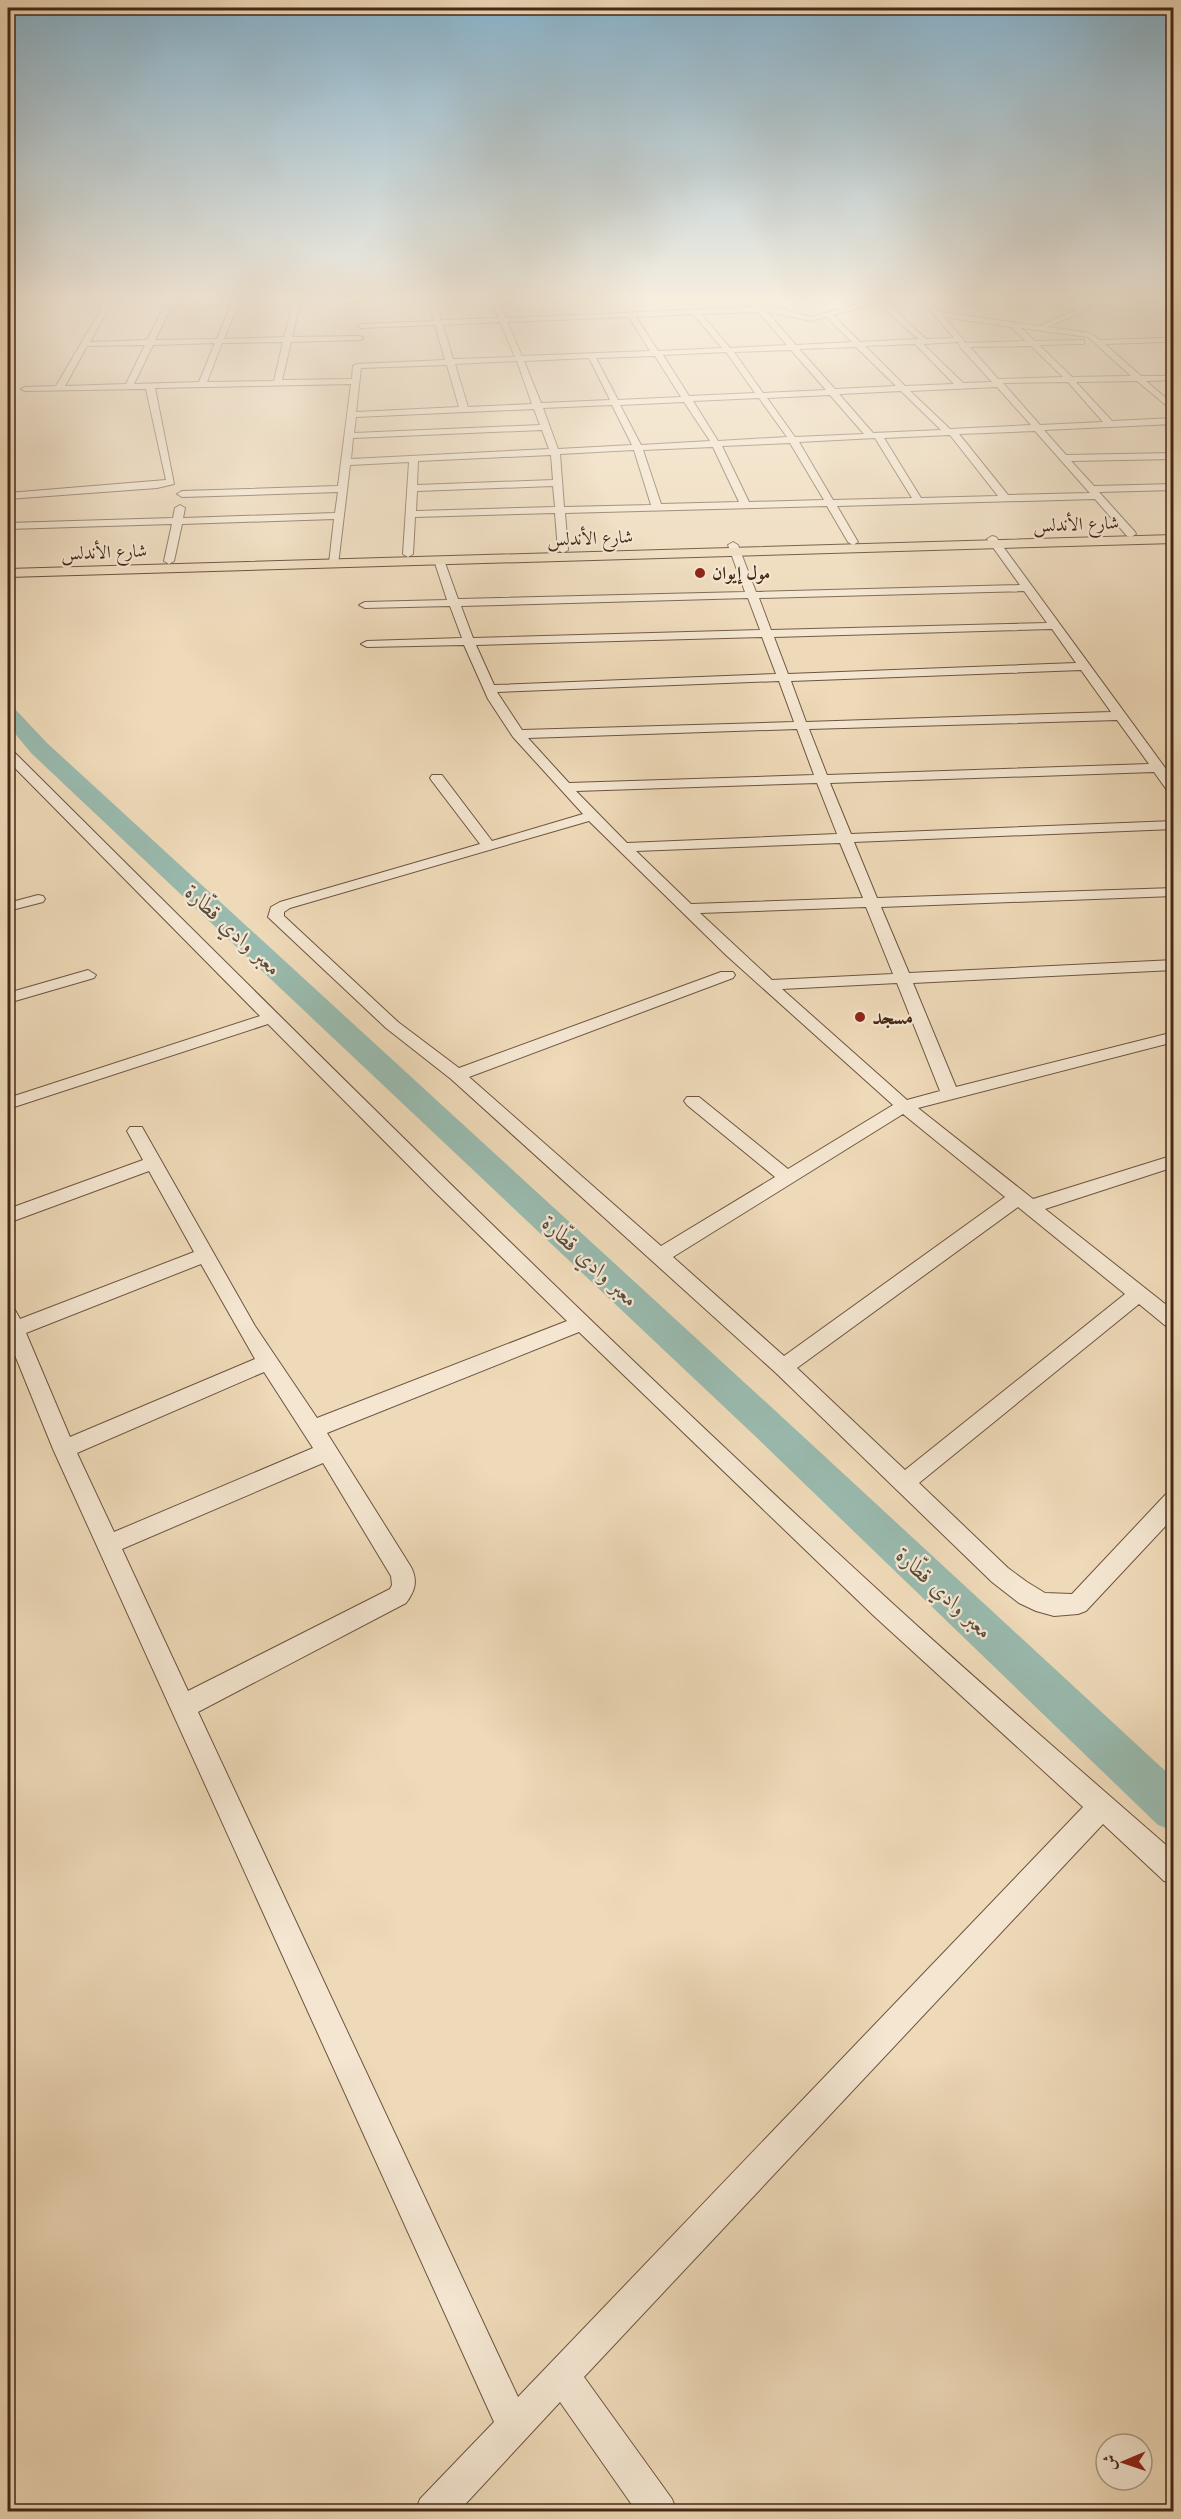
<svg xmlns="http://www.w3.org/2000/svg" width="1181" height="2519" font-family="'Old Standard TT',Amiri,serif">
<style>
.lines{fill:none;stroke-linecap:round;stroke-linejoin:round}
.river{fill:#99baae;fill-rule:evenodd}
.minor-casing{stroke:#6e543f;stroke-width:2}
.major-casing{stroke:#442817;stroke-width:2}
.minor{fill:#f4e6d1;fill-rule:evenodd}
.major{fill:#eed9b8;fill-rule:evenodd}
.poi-dot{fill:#8f2418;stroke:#f4e6d1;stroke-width:2}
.labels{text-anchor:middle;stroke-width:4.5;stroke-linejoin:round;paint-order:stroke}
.far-street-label{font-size:18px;fill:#442817;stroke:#f4e6d1}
.far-poi-label{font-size:18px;font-weight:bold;fill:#442817;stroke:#f4e6d1;text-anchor:start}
.poi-label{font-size:21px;font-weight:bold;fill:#442817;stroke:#f4e6d1;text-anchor:start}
.water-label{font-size:22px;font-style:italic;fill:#594c3d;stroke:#f4e6d1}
</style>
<rect width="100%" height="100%" fill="#eed9b8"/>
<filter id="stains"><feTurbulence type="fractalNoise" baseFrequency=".00333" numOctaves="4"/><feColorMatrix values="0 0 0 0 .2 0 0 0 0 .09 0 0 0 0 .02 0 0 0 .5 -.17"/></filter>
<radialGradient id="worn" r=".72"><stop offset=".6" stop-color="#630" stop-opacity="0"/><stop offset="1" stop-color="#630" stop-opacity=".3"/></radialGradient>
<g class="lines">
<path class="river" d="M 8,707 L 15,709 L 47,743 L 781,1416 L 1174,1779 L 1174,1831 L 1158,1825 L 755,1436 L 31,753 L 8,725 Z"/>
<g class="minor-casing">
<g id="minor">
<path d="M 90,297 L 97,297 L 94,302 L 364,299 L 368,301 L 366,303 L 482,297 L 364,307 L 360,305 L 363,303 L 300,304 L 292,337 L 360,336 L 364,338 L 360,340 L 291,342 L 282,380 L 352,379 L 353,366 L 357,364 L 445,360 L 435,325 L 361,328 L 357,326 L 361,324 L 434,321 L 431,311 L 435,309 L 439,311 L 441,320 L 498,318 L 490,297 L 497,297 L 506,318 L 755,307 L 719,297 L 732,297 L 811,317 L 884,297 L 896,297 L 885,301 L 926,339 L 954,338 L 919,297 L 926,297 L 939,312 L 1039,326 L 1079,309 L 1029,297 L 1044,297 L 1091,308 L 1048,327 L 1090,333 L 1100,340 L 1166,338 L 1170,340 L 1166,342 L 1105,344 L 1141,376 L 1174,376 L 1174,380 L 1146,381 L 1174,405 L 1174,412 L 1137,381 L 1076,382 L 1112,421 L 1174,418 L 1174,424 L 1044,430 L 1066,455 L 1174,453 L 1174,459 L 1071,461 L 1094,486 L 1174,484 L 1174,490 L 1099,492 L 1135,532 L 1136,534 L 1131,537 L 1127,536 L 1095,499 L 837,506 L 858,542 L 853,545 L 848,542 L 827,506 L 565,513 L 568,550 L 563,553 L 558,550 L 555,513 L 415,517 L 413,554 L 408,557 L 403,554 L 409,462 L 350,465 L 338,565 L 329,563 L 334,519 L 182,524 L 174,561 L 169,564 L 164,561 L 172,524 L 8,529 L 8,523 L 173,518 L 175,508 L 180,505 L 185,508 L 183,518 L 335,513 L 338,492 L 182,497 L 177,494 L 182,491 L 338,486 L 351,384 L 155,388 L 174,484 L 157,488 L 8,499 L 8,493 L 166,480 L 146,389 L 25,391 L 21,389 L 25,387 L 56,386 L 103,306 L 86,306 ZM 878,303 L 918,339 L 860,342 L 833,315 ZM 293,304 L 284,337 L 224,339 L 238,305 ZM 165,305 L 147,340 L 90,342 L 110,306 ZM 172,305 L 231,305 L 217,339 L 155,340 ZM 766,311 L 811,321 L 826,317 L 852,342 L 796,345 ZM 758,312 L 787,345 L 730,348 L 701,314 ZM 693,314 L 722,348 L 658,351 L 636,317 ZM 629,317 L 650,351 L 522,356 L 507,322 ZM 944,317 L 1011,327 L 1026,341 L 966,343 ZM 500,322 L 515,357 L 453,359 L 443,325 ZM 1021,328 L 1088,337 L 1131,376 L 1072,377 L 1039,345 L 1081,344 L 1084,344 L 1084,340 L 1035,341 ZM 283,342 L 274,381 L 207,382 L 222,343 ZM 958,342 L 960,347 L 992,382 L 963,383 L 923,344 ZM 215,343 L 199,382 L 134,384 L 153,345 ZM 915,344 L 954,384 L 905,386 L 865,346 ZM 145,345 L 126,384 L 65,386 L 87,346 ZM 1031,346 L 1063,377 L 998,379 L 970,347 ZM 856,347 L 896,386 L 835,389 L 799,349 ZM 791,350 L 826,390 L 763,393 L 734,352 ZM 726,352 L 755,393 L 689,396 L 663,355 ZM 655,356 L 681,397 L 618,400 L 596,358 ZM 589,358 L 610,400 L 541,403 L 524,361 ZM 517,361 L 532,404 L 468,407 L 455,364 ZM 447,365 L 459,407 L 356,412 L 361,368 ZM 1068,382 L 1103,422 L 1040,425 L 1003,383 ZM 997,387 L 1031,425 L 950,429 L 910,391 ZM 901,391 L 941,430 L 873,433 L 839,394 ZM 830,395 L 864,434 L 795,437 L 767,398 ZM 759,398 L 787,437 L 718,441 L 693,401 ZM 684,402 L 710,441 L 641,445 L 620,405 ZM 612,405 L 632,445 L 558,449 L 543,408 ZM 534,409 L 540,425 L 354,433 L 356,417 ZM 542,430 L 549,449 L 351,459 L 353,438 ZM 1035,431 L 1088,491 L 1090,493 L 1008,495 L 959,434 ZM 950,435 L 998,496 L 921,498 L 884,438 ZM 875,438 L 912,498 L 833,500 L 799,442 ZM 790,443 L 824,500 L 749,502 L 722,446 ZM 713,447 L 739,502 L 661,504 L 643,450 ZM 634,450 L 651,505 L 564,507 L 560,454 ZM 551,455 L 553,480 L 417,485 L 418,461 ZM 553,486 L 555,507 L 416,511 L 417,491 Z"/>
<path d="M 933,297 L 947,297 L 992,308 L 988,310 Z"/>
<path d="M 1098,297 L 1106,297 L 1113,303 L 1106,305 Z"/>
<path d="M 1160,297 L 1168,297 L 1174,301 L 1174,307 Z"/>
<path d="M 992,536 L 996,537 L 1174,780 L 1174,794 L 1169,793 L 1154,772 L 830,783 L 851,834 L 1174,821 L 1174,829 L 854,842 L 877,898 L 1174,888 L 1174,896 L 881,907 L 909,973 L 1174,960 L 1174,970 L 913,983 L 956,1087 L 1174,1032 L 1174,1042 L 918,1108 L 1033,1199 L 1174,1155 L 1174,1167 L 1045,1209 L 1174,1311 L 1174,1329 L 1167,1327 L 1139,1304 L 919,1483 L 1008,1568 L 1027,1582 L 1045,1593 L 1072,1594 L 1166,1494 L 1174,1492 L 1174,1517 L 1086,1611 L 1078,1614 L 1054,1616 L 1036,1611 L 1019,1603 L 992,1582 L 776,1373 L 451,1079 L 386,1028 L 268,917 L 271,907 L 280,902 L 480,844 L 432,781 L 430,778 L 432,775 L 442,775 L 492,841 L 583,814 L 513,737 L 488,699 L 464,645 L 367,647 L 361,644 L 367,641 L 462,638 L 450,606 L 365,608 L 359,605 L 365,602 L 447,600 L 434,560 L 435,558 L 444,560 L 458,599 L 745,592 L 728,545 L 733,542 L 738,545 L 756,592 L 1020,585 L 987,539 ZM 1024,591 L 1047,623 L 771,630 L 759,598 ZM 748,598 L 760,630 L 473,638 L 461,606 ZM 1052,629 L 1076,663 L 788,674 L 774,637 ZM 762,637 L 776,674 L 494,685 L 476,645 ZM 1081,670 L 1111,712 L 806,722 L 791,681 ZM 779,681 L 794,722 L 522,730 L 497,692 ZM 1117,720 L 1149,764 L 827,775 L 809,729 ZM 797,729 L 814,775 L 569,783 L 528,738 ZM 817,783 L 837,834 L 627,843 L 576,791 ZM 589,821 L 726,955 L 893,1105 L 788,1169 L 699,1097 L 687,1097 L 684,1101 L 687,1105 L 775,1177 L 661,1246 L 469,1077 L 733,978 L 735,975 L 733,972 L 721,972 L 459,1068 L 398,1022 L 284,916 L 284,912 L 290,908 ZM 840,843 L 863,898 L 691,904 L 636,851 ZM 866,907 L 893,974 L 772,980 L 700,913 ZM 897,983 L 940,1091 L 907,1100 L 782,989 ZM 903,1114 L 1005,1197 L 784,1356 L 673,1257 ZM 1018,1207 L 1125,1294 L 905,1470 L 797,1368 Z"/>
<path d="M 8,750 L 13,751 C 302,1038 590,1327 891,1602 C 984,1687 1079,1769 1174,1852 L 1174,1884 L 1164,1881 L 1103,1824 L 584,2377 L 672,2499 L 677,2512 L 637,2512 L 560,2402 L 458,2512 L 415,2512 L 420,2499 L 494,2422 L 53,1449 L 8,1338 L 8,1308 L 15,1310 L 20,1319 L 194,1252 L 149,1171 L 8,1223 L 8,1209 L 143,1160 L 127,1131 L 130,1127 L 142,1127 L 255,1326 L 317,1418 L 567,1321 L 434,1191 L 268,1024 L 8,1109 L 8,1098 L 260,1016 L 8,761 ZM 201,1264 L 255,1359 L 70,1437 L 26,1333 ZM 579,1332 L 874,1616 L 1083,1807 L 518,2397 L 198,1712 L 406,1603 C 415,1591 418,1581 411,1567 L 327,1433 ZM 264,1372 L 313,1448 L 114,1532 L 77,1453 ZM 323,1463 L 391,1576 L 392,1585 L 390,1589 L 188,1691 L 122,1549 Z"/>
<path d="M 38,895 L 43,896 L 45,899 L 43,902 L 8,911 L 8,903 Z"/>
<path d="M 88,970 L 96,975 L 94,978 L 8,1003 L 8,993 Z"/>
</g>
</g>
<g class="major-casing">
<path id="major" d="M 1174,535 L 1174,543 L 8,577 L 8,569 Z"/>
</g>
<use href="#minor" class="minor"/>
<use href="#major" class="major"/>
</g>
<linearGradient id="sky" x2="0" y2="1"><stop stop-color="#88b6d1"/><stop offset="0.46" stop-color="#f7eedf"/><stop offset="1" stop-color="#f7eedf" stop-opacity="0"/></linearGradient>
<rect width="1181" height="650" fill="url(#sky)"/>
<g class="poi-dot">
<circle cx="700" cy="573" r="6"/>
<circle cx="860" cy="1017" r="6"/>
</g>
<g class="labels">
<g class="far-street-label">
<text transform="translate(1076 524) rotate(-2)" y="6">شارع الأندلس</text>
<text transform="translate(590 538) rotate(-2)" y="6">شارع الأندلس</text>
<text transform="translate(104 552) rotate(-2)" y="6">شارع الأندلس</text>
</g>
<g class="far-poi-label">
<text x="712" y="579">مول إيوان</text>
</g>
<g class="poi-label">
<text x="872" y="1024">مسجد</text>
</g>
<g class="water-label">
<text transform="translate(234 930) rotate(43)" y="8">معبر وادي قطّارة</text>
<text transform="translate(591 1261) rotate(43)" y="8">معبر وادي قطّارة</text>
<text transform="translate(945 1593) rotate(43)" y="8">معبر وادي قطّارة</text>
</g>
</g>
<rect width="1181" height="2519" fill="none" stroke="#eed9b8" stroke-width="30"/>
<rect x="9" y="9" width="1163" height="2501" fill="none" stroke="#442817" stroke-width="3"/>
<rect x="15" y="15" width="1151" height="2489" fill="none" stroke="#442817" stroke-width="1.5"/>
<g transform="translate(1124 2462) rotate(268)"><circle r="28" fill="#f4e6d1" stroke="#ae9a87" stroke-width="1.5"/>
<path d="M0-4.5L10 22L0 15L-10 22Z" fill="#8f2418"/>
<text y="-9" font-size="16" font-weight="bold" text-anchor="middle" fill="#442817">ش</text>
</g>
<rect width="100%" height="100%" filter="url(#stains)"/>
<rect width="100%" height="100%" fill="url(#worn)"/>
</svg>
